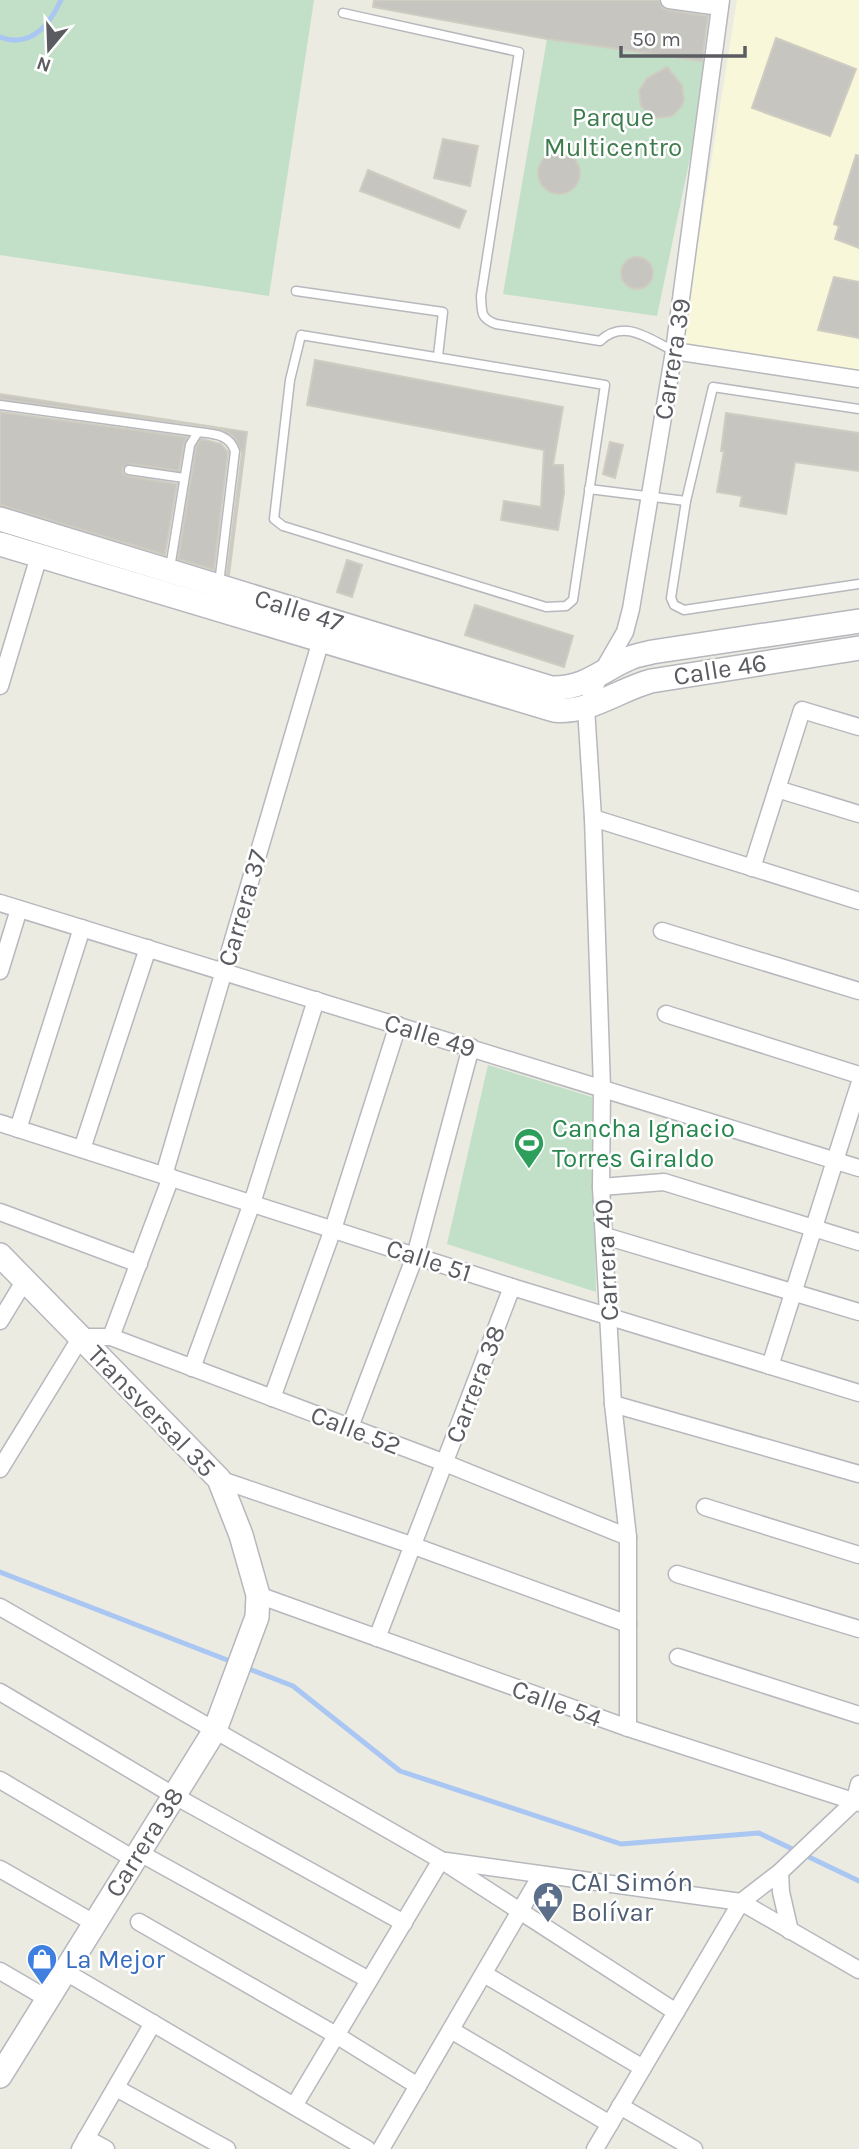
<svg xmlns="http://www.w3.org/2000/svg" width="859" height="2149" font-family="Karla,sans-serif">
<style>
.commercial{fill:#f9f7da}
.green{fill:#c2e0c7}
.lines{fill:none;stroke-linecap:round;stroke-linejoin:round}
.stream{stroke:#aac6f3;stroke-width:5}
.building{fill:#c7c5bf;stroke:#cfcdc1;stroke-width:2}
.lane-casing{stroke:#b7b8bd;stroke-width:11}
.street-casing{stroke:#b7b8bd;stroke-width:19}
.secondary-casing{stroke:#b6b7bd;stroke-width:26}
.lane{stroke:#fff;stroke-width:8}
.street{stroke:#fff;stroke-width:16}
.secondary{stroke:#fff;stroke-width:23}
.labels{text-anchor:middle;stroke-width:5;stroke-linejoin:round;paint-order:stroke}
.park-label{font-size:26px;fill:#3f7c4d;stroke:#fff}
.street-label{font-size:26px;fill:#5a5c61;stroke:#fff}
.leisure-label{font-size:26px;fill:#27864d;stroke:#fff;text-anchor:start}
.service-label{font-size:26px;fill:#4e5e75;stroke:#fff;text-anchor:start}
.shop-label{font-size:26px;fill:#366cbe;stroke:#fff;text-anchor:start}
</style>
<rect width="100%" height="100%" fill="#ebebe2"/>
<path class="commercial" d="M 737,0 L 859,0 L 859,379 L 681,351 Z"/>
<g class="green">
<path d="M 0,0 L 314,0 L 269,296 L 0,255 Z"/>
<path d="M 547,39 L 710,62 L 657,316 L 503,294 Z"/>
<path d="M 488,1065 L 592,1097 L 596,1292 L 447,1244 Z"/>
</g>
<g class="lines">
<g class="stream">
<path d="M 0,37 C 31,49 50,24 61,0"/>
<path d="M 0,1572 L 235,1663"/>
<path d="M 244,1667 L 293,1686 L 400,1771 L 621,1844 L 759,1833 L 859,1881"/>
</g>
</g>
<g class="building">
<path d="M 374,0 L 659,0 L 662,8 L 667,10 L 708,16 L 702,61 L 547,39 L 373,7 Z"/>
<path d="M 776,38 L 856,69 L 830,136 L 752,108 Z"/>
<path d="M 667,67 L 682,85 L 684,100 L 682,106 L 672,116 L 658,118 L 651,116 L 641,106 L 639,91 L 647,78 Z"/>
<path d="M 443,139 L 478,146 L 470,186 L 434,178 Z"/>
<circle cx="559" cy="173" r="21"/>
<path d="M 856,155 L 859,156 L 859,248 L 835,239 L 839,226 L 834,224 Z"/>
<path d="M 368,170 L 466,211 L 459,228 L 360,191 Z"/>
<circle cx="637" cy="273" r="16"/>
<path d="M 834,277 L 859,282 L 859,338 L 818,330 Z"/>
<path d="M 315,360 L 563,407 L 553,465 L 563,465 L 564,493 L 558,530 L 501,520 L 504,501 L 541,507 L 544,450 L 307,405 Z"/>
<path d="M 0,394 L 247,432 L 229,575 L 227,574 L 242,452 L 233,436 L 223,430 L 211,427 L 0,399 Z"/>
<path d="M 0,412 L 187,437 L 184,444 L 179,471 L 130,464 L 123,468 L 123,473 L 127,476 L 177,484 L 165,555 L 0,505 Z"/>
<path d="M 726,413 L 859,433 L 859,471 L 795,462 L 786,514 L 740,506 L 742,496 L 717,492 L 724,451 L 721,451 Z"/>
<path d="M 201,439 L 221,444 L 228,452 L 214,570 L 178,559 L 196,447 Z"/>
<path d="M 610,442 L 623,445 L 615,478 L 603,474 Z"/>
<path d="M 347,560 L 362,565 L 352,597 L 337,592 Z"/>
<path d="M 475,605 L 573,636 L 564,667 L 465,635 Z"/>
</g>
<g class="lines">
<g class="lane-casing">
<g id="lane">
<path d="M 343,13 L 519,52 L 481,296 C 482,312 480,318 496,324 L 600,341 C 624,318 649,339 674,351"/>
<path d="M 296,291 L 443,312 L 438,356"/>
<path d="M 301,335 L 605,385 L 573,600 L 566,606 L 546,607 L 283,526 L 274,519 L 290,380 Z"/>
<path d="M 0,405 L 198,432"/>
<path d="M 859,409 L 713,387 L 686,501 L 671,598 L 674,605 L 684,610 L 859,584"/>
<path d="M 129,470 L 184,478"/>
<path d="M 589,489 L 686,501"/>
<path d="M 170,568 L 190,445 L 198,432 C 214,434 229,434 235,451 L 219,584"/>
</g>
</g>
<g class="street-casing">
<g id="street">
<path d="M 669,0 L 720,7"/>
<path d="M 674,351 L 859,379"/>
<path d="M 0,686 L 39,556"/>
<path d="M 777,789 L 859,814"/>
<path d="M 593,818 L 859,901"/>
<path d="M 752,868 L 802,710 L 859,727"/>
<path d="M 0,903 L 859,1168"/>
<path d="M 662,931 L 859,991"/>
<path d="M 0,971 L 19,909"/>
<path d="M 666,1014 L 859,1075"/>
<path d="M 0,1123 L 512,1287 L 859,1393"/>
<path d="M 18,1129 L 82,928"/>
<path d="M 82,1149 L 148,948"/>
<path d="M 164,1175 L 321,640"/>
<path d="M 601,1187 L 664,1182 L 859,1242"/>
<path d="M 0,1212 L 139,1264"/>
<path d="M 605,1236 L 859,1312"/>
<path d="M 0,1321 L 25,1280"/>
<path d="M 111,1337 L 171,1177"/>
<path d="M 770,1366 L 859,1085"/>
<path d="M 192,1368 L 252,1203 L 316,1000"/>
<path d="M 272,1398 L 333,1229 L 398,1025"/>
<path d="M 613,1404 L 859,1474"/>
<path d="M 350,1427 L 415,1256 L 471,1047"/>
<path d="M 0,1469 L 81,1337 L 111,1337 L 445,1463 L 628,1537"/>
<path d="M 219,1479 L 414,1546 L 628,1624"/>
<path d="M 705,1507 L 859,1555"/>
<path d="M 677,1574 L 859,1629"/>
<path d="M 258,1595 L 628,1728 L 859,1803"/>
<path d="M 0,1607 L 441,1860 L 676,2012"/>
<path d="M 377,1638 L 512,1287"/>
<path d="M 678,1657 L 859,1715"/>
<path d="M 0,1692 L 173,1795 L 404,1923"/>
<path d="M 628,1728 L 628,1537 L 613,1404 L 601,1187 L 602,1088 L 593,818 L 586,708 L 599,677 L 625,632 L 631,609 L 674,351 L 721,0"/>
<path d="M 0,1780 L 134,1859"/>
<path d="M 138,1852 L 369,1980"/>
<path d="M 446,1861 L 741,1902 L 859,1970"/>
<path d="M 0,1869 L 94,1923"/>
<path d="M 780,1872 L 781,1892 L 790,1931"/>
<path d="M 139,1922 L 336,2035 L 418,2086"/>
<path d="M 0,1971 L 48,1999"/>
<path d="M 64,1971 L 367,2149"/>
<path d="M 484,1974 L 643,2068"/>
<path d="M 451,2030 L 610,2124"/>
<path d="M 116,2088 L 227,2149"/>
<path d="M 294,2106 L 441,1860"/>
<path d="M 620,2106 L 694,2149"/>
<path d="M 86,2138 L 106,2149"/>
<path d="M 80,2149 L 153,2023"/>
<path d="M 381,2149 L 541,1875"/>
<path d="M 595,2149 L 741,1902 L 780,1872 L 854,1802 L 859,1784"/>
</g>
</g>
<g class="secondary-casing">
<g id="secondary">
<path d="M 0,519 L 551,688 C 586,689 601,670 630,658 C 637,655 645,654 652,652 L 859,621"/>
<path d="M 0,544 L 554,710 C 589,714 618,690 651,681 L 859,648"/>
<path d="M 0,1255 L 219,1479 L 241,1535 L 258,1595 L 257,1617 L 215,1730 L 0,2076"/>
</g>
</g>
<use href="#lane" class="lane"/>
<use href="#street" class="street"/>
<use href="#secondary" class="secondary"/>
</g>
<defs>
<g id="stadium-pin" transform="scale(1.575)"><path d="M0 17L-7.5 6A9.5 9.5 0 1 1 7.5 6Z" fill="#2e9e5b" stroke="#fff"/><path d="M0-5a6.5 5 0 1 0 0 10a6.5 5 0 1 0 0-10ZM-3.5-1.8h7v3.6h-7Z" fill="#fff"/></g>
<g id="civic-pin" transform="scale(1.575)"><path d="M0 17L-7.5 6A9.5 9.5 0 1 1 7.5 6Z" fill="#5c6f8a" stroke="#fff"/><path d="M-.6-6.5H3V-4.5H.6V-3L4-1V1h2V6H-6V1h2V-1L-.6-3ZM-1.2 2.5V6h2.4V2.5Z" fill="#fff"/></g>
<g id="shop-pin" transform="scale(1.575)"><path d="M0 17L-7.5 6A9.5 9.5 0 1 1 7.5 6Z" fill="#3f7fe0" stroke="#fff"/><path d="M-5-2.5h2.3a2.7 3.5 0 0 1 5.4 0H5L5.5 6h-11ZM-1.5-2.5h3a1.5 2.3 0 0 0-3 0Z" fill="#fff"/></g>
</defs>
<g fill-rule="evenodd">
<use href="#stadium-pin" x="529" y="1143"/>
<use href="#civic-pin" x="548" y="1897"/>
<use href="#shop-pin" x="42" y="1959"/>
</g>
<g class="labels">
<g class="park-label">
<text x="613" y="126">Parque<tspan x="613" dy="30">Multicentro</tspan></text>
</g>
<g class="street-label">
<text transform="translate(672 359) rotate(-81)" y="9">Carrera 39</text>
<text transform="translate(299 610) rotate(17)" y="9">Calle 47</text>
<text transform="translate(720 669) rotate(-9)" y="9">Calle 46</text>
<text transform="translate(242 908) rotate(-74)" y="9">Carrera 37</text>
<text transform="translate(430 1035) rotate(17)" y="9">Calle 49</text>
<text transform="translate(429 1260) rotate(18)" y="9">Calle 51</text>
<text transform="translate(606 1260) rotate(-93)" y="9">Carrera 40</text>
<text transform="translate(475 1384) rotate(-69)" y="9">Carrera 38</text>
<text transform="translate(152 1411) rotate(46)" y="9">Transversal 35</text>
<text transform="translate(356 1430) rotate(21)" y="9">Calle 52</text>
<text transform="translate(557 1703) rotate(20)" y="9">Calle 54</text>
<text transform="translate(144 1842) rotate(-58)" y="9">Carrera 38</text>
</g>
<g class="leisure-label">
<text x="552" y="1137">Cancha Ignacio<tspan x="552" dy="30">Torres Giraldo</tspan></text>
</g>
<g class="service-label">
<text x="571" y="1891">CAI Simón<tspan x="571" dy="30">Bolívar</tspan></text>
</g>
<g class="shop-label">
<text x="65" y="1968">La Mejor</text>
</g>
</g>
<g transform="translate(49 49) rotate(199)" stroke="#ffffff" stroke-width="5" paint-order="stroke">
<path d="M0-5L12 26L0 18L-12 26Z" fill="#5a5c61"/>
<text y="-10" font-size="19" font-weight="bold" text-anchor="middle" fill="#5a5c61">N</text>
</g>
<path d="M621 46v10h124v-10" fill="none" stroke="#5a5c61" stroke-width="3.5"/>
<text x="632" y="46" font-size="21" fill="#5a5c61" stroke="#ffffff" stroke-width="5" paint-order="stroke">50 m</text>
</svg>
